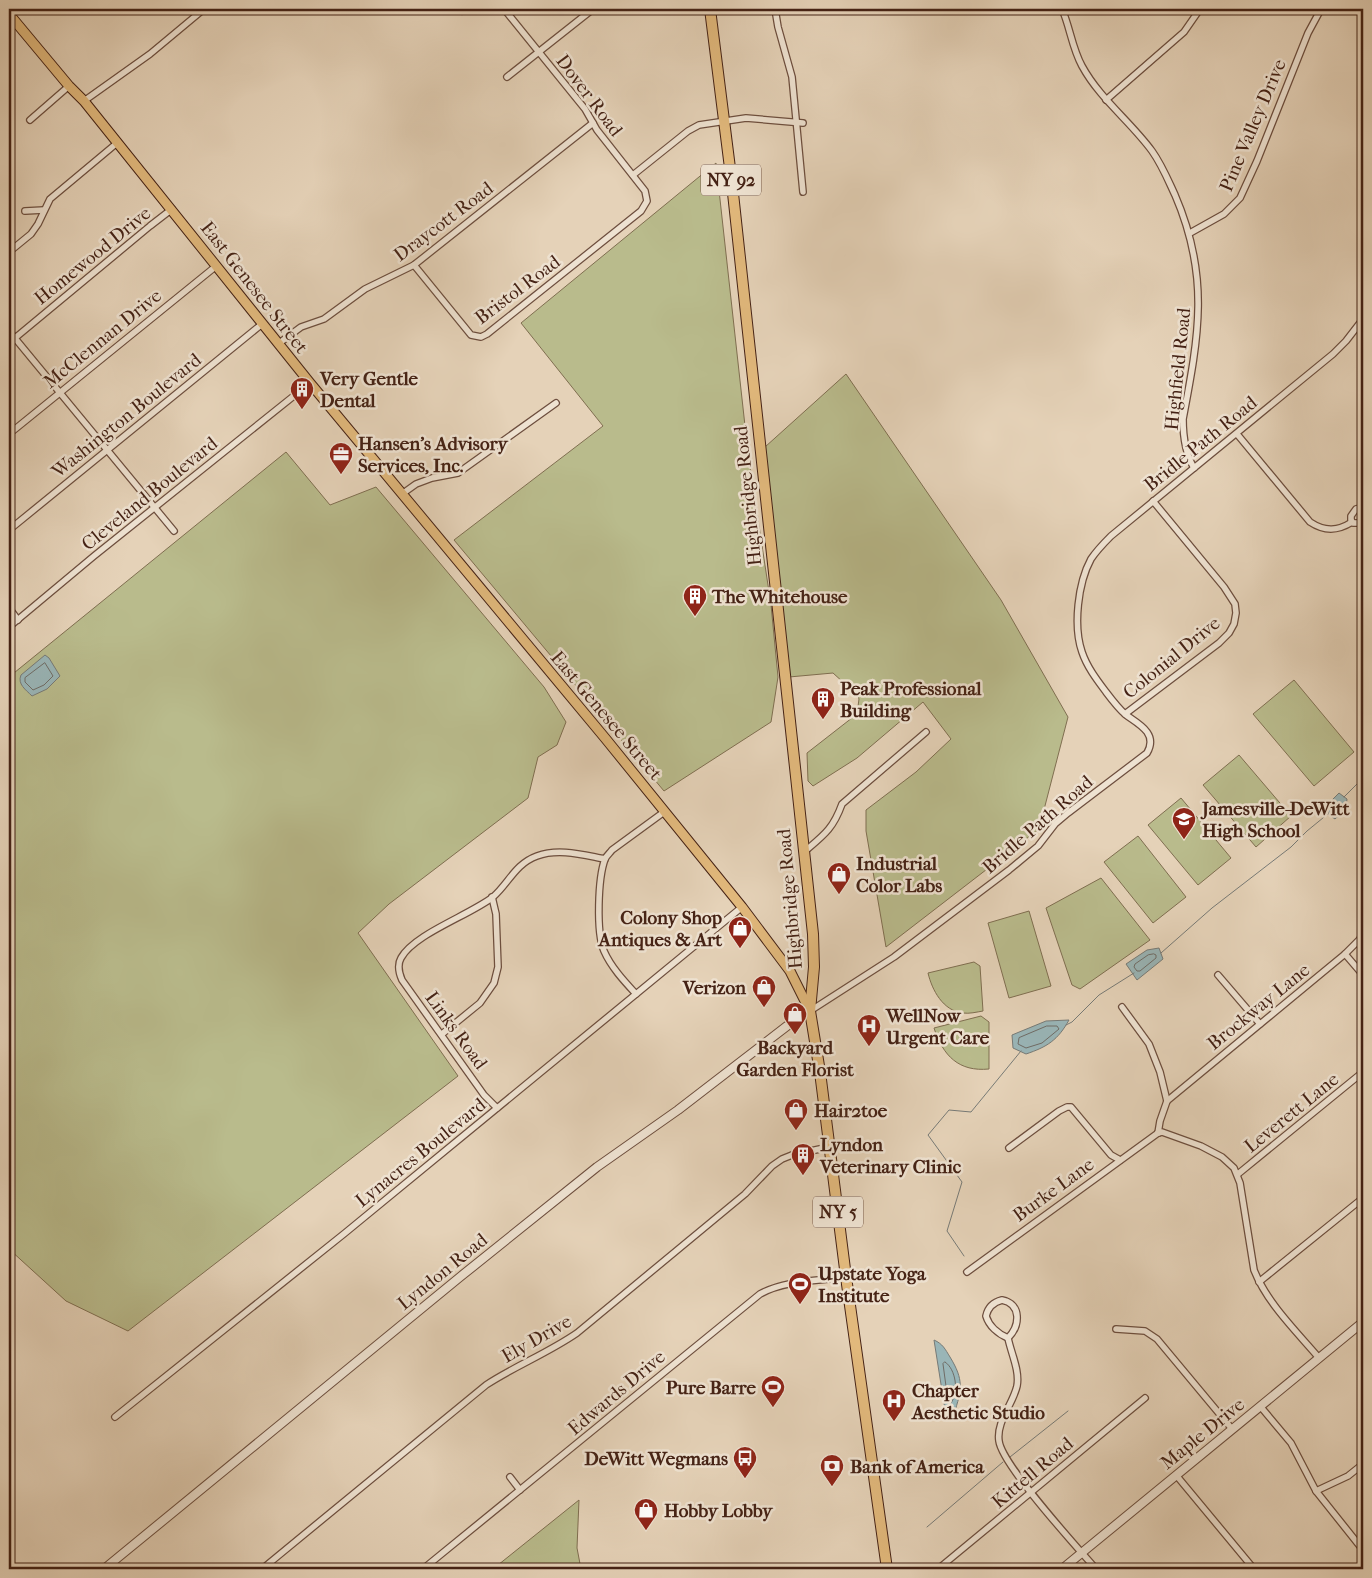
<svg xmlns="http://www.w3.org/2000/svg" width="1372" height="1578" font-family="'IM FELL French Canon',serif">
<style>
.green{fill:#b9bb8c;stroke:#7f6e50}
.water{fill:#99b5b7;stroke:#777a76}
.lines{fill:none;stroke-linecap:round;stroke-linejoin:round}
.shore{stroke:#6f6c66;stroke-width:1}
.stream{stroke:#777a76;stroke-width:1}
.minor-casing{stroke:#6d4e3e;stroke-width:8}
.tertiary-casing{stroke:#6d4e3e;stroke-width:10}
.primary-casing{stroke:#452215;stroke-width:11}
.trunk-casing{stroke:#452215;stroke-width:12}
.minor{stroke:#eee2d1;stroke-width:5.5}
.tertiary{stroke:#eee2d1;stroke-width:8}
.primary{stroke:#e2b97c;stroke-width:9}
.trunk{stroke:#e2b97c;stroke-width:10}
.labels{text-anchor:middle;stroke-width:5;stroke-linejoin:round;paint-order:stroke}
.shield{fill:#eee2d1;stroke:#785c4d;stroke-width:1}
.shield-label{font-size:18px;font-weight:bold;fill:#452215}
.street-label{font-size:19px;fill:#452215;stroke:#eee2d1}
.poi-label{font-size:19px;font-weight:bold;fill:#452215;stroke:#eee2d1;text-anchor:start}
</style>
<rect width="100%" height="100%" fill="#e5d2b8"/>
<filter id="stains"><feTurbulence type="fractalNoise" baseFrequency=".004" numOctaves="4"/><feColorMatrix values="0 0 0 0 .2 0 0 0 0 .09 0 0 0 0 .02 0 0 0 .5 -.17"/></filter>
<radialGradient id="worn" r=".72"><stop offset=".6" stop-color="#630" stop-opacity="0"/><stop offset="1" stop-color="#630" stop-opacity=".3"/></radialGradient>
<g class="green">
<path d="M 716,163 L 748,453 L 771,605 L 778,677 L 771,722 L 664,791 L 454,540 L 603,426 L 521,323 Z"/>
<path d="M 846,374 L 1001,600 L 1068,717 L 1039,829 L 886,947 L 866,831 L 866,810 L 916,772 L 951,739 L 923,702 L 857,758 L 813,786 L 808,781 L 807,753 L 857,714 L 859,699 L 855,687 L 844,683 L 833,673 L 789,677 L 765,447 Z"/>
<path d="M 286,452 L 330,505 L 376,487 L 544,687 L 566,722 L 557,745 L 538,757 L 528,798 L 389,904 L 358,933 L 458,1076 L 128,1331 L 66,1301 L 9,1249 L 9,677 Z"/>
<path d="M 1294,680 L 1354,752 L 1314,786 L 1253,714 Z"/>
<path d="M 1239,755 L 1291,816 L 1256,847 L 1203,785 Z"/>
<path d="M 1181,798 L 1231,858 L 1198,885 L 1148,825 Z"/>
<path d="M 1138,836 L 1186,897 L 1153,923 L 1104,862 Z"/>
<path d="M 1101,878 L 1150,940 L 1080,989 L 1072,985 L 1046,908 Z"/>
<path d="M 1029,911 L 1051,986 L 1009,998 L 988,923 Z"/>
<path d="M 974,962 L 980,966 L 983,1011 C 977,1012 969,1014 963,1013 C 943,1011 932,990 928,973 Z"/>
<path d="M 981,1016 L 989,1022 L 989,1069 C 959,1072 943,1056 934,1028 Z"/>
<path d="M 579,1500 L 577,1548 L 581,1569 L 493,1569 Z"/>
</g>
<g class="water">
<path d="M 45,655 L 49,658 L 60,676 L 47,689 L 32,696 C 26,690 17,684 21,675 Z"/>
<path d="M 1339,793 L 1347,799 L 1346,809 L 1335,819 L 1328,814 L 1329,803 Z"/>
<path d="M 1159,948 L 1163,959 L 1137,980 L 1126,964 L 1147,950 Z"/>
<path d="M 1069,1020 C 1058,1040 1047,1047 1026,1054 L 1013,1048 L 1012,1035 L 1046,1021 Z"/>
<path d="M 934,1340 C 943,1344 945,1349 950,1357 C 964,1380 962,1389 954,1414 L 946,1416 Z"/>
</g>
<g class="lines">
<g class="shore">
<path d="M 45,663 L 53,676 L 44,685 L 33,690 L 25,682 L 25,678 Z"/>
<path d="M 1154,954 L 1156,955 L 1156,958 L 1140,971 L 1137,971 L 1134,967 L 1135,964 L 1148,955 Z"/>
<path d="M 1047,1026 L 1057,1026 L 1059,1029 L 1042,1043 L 1026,1048 L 1018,1044 L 1019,1038 Z"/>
<path d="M 945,1362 C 956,1369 959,1392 951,1403 L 948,1401 L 943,1364 Z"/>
</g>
<g class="stream">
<path d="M 1344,797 L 1358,783"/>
<path d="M 1161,953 L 1212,908 L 1291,847 L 1307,831 L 1329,813"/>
<path d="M 1066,1025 L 1072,1022 L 1099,995 L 1134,973"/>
<path d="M 964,1256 L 947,1231 L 962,1182 L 928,1135 L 949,1110 L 971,1112 L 1021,1051"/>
<path d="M 1010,1457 L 1068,1411"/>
<path d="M 927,1527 L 1003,1462"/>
</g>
<g class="minor-casing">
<g id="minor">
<path d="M 775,9 L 778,27 L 792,77 L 803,192"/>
<path d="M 1062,9 C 1070,27 1072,48 1082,66 C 1100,99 1130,121 1152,151 C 1162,165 1168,180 1175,195 C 1210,276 1199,335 1183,419 C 1183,436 1185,453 1194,468"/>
<path d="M 462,11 L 464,9"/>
<path d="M 507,77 L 593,9"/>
<path d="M 1106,100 L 1184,32 L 1200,9"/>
<path d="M 84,101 L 150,54 L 204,9"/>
<path d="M 30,120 L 69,86"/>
<path d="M 633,175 L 688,131 L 699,125 L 746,118 L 803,123"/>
<path d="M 25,211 L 44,210"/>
<path d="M 1190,233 L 1224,214 L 1240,198 L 1257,161 L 1308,33 L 1321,9"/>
<path d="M 9,252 L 31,234 L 38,224 L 50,199 L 117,143"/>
<path d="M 414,265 L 471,335 L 481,337 L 487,334 L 641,211 L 647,201 L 645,191 L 597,130 L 585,109 L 504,9"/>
<path d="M 9,331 L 174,531"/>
<path d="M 9,343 L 150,226 L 172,209"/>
<path d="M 278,344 L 301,327 L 324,319 L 365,289 L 414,265 L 593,123"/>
<path d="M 9,434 L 215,267"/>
<path d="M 1237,434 L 1310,522 C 1325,532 1338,531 1352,522"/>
<path d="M 402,494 L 416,484 L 432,478 L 458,473 L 556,403"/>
<path d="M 1363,507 L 1356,509 L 1351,516 L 1351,520 L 1353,523 L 1358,523 L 1363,520"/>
<path d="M 9,530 L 262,324"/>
<path d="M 9,608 L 18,620"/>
<path d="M 9,627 L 94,556 L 310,383"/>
<path d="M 1125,714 L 1219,643 L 1229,633 L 1234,624 L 1236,613 L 1235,604 L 1224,587 L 1153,501"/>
<path d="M 804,852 C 824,835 833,829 842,804 L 926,732"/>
<path d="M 1345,954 L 1363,975"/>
<path d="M 1218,975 L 1260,1024"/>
<path d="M 636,994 C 624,981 611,967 604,951 C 596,932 598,878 605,859 C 607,855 610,853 612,850 L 664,812"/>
<path d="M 1122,1007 L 1149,1044 L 1160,1072 L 1167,1101 L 1160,1121 L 1158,1133"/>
<path d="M 810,1011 L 894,957 L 1009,870 L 1038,846 L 1055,824 L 1068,813 L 1147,753 C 1151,746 1152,739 1147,732 C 1142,725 1133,720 1126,715 C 1119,709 1112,700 1106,692 C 1097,680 1087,667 1082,652 C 1073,626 1078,583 1091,559 C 1097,550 1104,543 1111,536 L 1333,354 L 1346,341 L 1363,319"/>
<path d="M 442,1034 L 480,1003 L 494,983 L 498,967 L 496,914 L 492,897"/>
<path d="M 1167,1101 L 1345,954 L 1360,939 L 1363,930"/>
<path d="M 497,1108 L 484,1095 L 402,980 C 399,973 397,965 401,958 C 414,934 470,915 493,897 C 509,883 515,864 537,856 C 559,848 583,855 605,859"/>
<path d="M 1158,1133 L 1162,1132 L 1201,1146 L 1222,1157 L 1234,1168 L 1240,1183 L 1254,1270 C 1267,1303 1296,1331 1319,1358"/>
<path d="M 1009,1148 L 1059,1111 L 1067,1107 L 1071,1107 L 1111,1155 L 1120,1160"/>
<path d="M 1238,1174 L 1363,1072"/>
<path d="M 967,1272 L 1158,1133"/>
<path d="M 1259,1282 L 1363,1198"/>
<path d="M 1002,1300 C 1022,1304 1020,1326 1008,1338 C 998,1334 989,1326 986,1316 C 988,1307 994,1302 1002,1300 Z"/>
<path d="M 1116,1329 L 1145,1331 L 1157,1339 L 1232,1429"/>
<path d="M 1008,1338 C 1011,1353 1020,1371 1017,1386 C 1013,1404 996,1422 999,1441 C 1002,1465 1076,1546 1096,1569"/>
<path d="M 1260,1406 L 1291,1443 L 1316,1491 L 1363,1550"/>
<path d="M 115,1417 L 345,1233 L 742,907"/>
<path d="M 1176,1475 L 1254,1569"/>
<path d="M 510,1477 L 520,1490"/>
<path d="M 1316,1491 L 1348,1476 L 1363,1464"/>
<path d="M 262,1569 L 486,1385 C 515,1366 548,1353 577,1333 L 745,1194 L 772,1166 L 782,1159 L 792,1155 L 829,1147"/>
<path d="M 423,1569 L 760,1294 C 785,1280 818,1281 846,1277"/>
<path d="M 938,1569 L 1145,1398"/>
</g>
</g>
<g class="tertiary-casing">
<g id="tertiary">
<path d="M 104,1569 L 460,1277 L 597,1167 L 678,1110 L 787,1026 L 810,1011"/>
<path d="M 1062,1569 L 1363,1322"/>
</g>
</g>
<g class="primary-casing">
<path id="primary" d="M 9,14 L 69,86 L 84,101 L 310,383 L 605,738 L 742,907 L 790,971 L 810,1011"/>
</g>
<g class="trunk-casing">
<path id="trunk" d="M 710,9 L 732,184 L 813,934 L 814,967 L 810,1011 L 820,1072 L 846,1277 L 887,1569"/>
</g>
<use href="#minor" class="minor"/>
<use href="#tertiary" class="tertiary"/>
<use href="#primary" class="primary"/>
<use href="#trunk" class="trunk"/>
</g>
<defs>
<g id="building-pin" transform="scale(1.25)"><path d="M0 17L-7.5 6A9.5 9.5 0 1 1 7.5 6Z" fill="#8f2418" stroke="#eee2d1"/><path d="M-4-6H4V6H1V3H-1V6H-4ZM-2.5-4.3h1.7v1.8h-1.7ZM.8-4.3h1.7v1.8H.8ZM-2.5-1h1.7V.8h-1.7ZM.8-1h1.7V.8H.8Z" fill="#fff"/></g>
<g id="office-pin" transform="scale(1.25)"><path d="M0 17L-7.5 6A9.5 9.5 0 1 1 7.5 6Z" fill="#8f2418" stroke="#eee2d1"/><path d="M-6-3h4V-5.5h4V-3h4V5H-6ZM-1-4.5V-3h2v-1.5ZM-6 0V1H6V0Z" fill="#fff"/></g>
<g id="school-pin" transform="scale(1.25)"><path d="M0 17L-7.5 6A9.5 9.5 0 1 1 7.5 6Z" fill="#8f2418" stroke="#eee2d1"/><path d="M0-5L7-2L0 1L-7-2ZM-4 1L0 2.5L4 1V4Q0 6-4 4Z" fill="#fff"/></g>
<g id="shop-pin" transform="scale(1.25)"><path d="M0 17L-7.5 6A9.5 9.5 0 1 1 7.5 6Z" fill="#8f2418" stroke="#eee2d1"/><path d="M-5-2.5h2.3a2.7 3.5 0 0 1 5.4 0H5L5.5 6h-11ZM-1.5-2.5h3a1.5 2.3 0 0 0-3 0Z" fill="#fff"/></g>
<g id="hospital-pin" transform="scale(1.25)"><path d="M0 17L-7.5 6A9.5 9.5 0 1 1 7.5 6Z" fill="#8f2418" stroke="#eee2d1"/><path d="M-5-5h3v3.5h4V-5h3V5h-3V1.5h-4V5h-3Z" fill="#fff"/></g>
<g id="stadium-pin" transform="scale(1.25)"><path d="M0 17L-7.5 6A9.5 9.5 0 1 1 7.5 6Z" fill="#8f2418" stroke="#eee2d1"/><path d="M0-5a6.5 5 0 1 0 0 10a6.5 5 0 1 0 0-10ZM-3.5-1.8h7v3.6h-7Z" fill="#fff"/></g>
<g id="bus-pin" transform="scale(1.25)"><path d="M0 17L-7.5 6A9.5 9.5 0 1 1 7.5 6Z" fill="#8f2418" stroke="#eee2d1"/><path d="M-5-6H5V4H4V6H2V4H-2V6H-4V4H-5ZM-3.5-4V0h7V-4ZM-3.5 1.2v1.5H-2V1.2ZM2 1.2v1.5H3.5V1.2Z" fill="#fff"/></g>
<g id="bank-pin" transform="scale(1.25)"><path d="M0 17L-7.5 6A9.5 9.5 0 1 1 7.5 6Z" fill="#8f2418" stroke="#eee2d1"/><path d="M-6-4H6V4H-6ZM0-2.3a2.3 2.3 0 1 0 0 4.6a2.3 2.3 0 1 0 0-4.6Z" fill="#fff"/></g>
</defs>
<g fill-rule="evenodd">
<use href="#building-pin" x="302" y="389"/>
<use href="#office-pin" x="341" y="454"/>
<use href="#building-pin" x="695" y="596"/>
<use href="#building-pin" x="823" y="699"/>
<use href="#school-pin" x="1184" y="819"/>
<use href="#shop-pin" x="839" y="874"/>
<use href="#shop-pin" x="740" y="928"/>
<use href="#shop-pin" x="764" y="987"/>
<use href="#shop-pin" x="795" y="1014"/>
<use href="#hospital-pin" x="869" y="1026"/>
<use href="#shop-pin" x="796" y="1110"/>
<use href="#building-pin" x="803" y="1155"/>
<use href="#stadium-pin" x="800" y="1284"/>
<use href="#stadium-pin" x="773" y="1387"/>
<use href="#hospital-pin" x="894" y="1401"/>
<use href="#bus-pin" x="745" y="1458"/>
<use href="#bank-pin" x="832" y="1466"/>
<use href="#shop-pin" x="646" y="1510"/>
</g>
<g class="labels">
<g class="shield">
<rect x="701" y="164.5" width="60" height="31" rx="4"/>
<rect x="813" y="1196.5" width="50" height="31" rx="4"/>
</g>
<g class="shield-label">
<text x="731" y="186">NY 92</text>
<text x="838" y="1218">NY 5</text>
</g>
<g class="street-label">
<text transform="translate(590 95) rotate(53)" y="7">Dover Road</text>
<text transform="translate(1252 125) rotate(-67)" y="7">Pine Valley Drive</text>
<text transform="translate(443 221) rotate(-37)" y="7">Draycott Road</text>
<text transform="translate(92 255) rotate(-39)" y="7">Homewood Drive</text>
<text transform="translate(255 287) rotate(52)" y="7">East Genesee Street</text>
<text transform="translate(517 289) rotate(-37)" y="7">Bristol Road</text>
<text transform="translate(102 338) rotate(-39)" y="7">McClennan Drive</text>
<text transform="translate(1177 369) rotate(-84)" y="7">Highfield Road</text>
<text transform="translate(126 415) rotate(-39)" y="7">Washington Boulevard</text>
<text transform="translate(1200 443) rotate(-39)" y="7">Bridle Path Road</text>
<text transform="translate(149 493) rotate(-39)" y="7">Cleveland Boulevard</text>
<text transform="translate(747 496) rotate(-96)" y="7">Highbridge Road</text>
<text transform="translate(1171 657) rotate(-39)" y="7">Colonial Drive</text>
<text transform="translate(607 715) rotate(50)" y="7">East Genesee Street</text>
<text transform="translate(1037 824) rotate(-41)" y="7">Bridle Path Road</text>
<text transform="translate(789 899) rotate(-95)" y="7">Highbridge Road</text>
<text transform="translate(1258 1006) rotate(-39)" y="7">Brockway Lane</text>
<text transform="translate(457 1030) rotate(54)" y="7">Links Road</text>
<text transform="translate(1291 1112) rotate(-39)" y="7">Leverett Lane</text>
<text transform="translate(420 1152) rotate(-39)" y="7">Lynacres Boulevard</text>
<text transform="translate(1053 1189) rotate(-36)" y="7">Burke Lane</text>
<text transform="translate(442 1271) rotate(-39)" y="7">Lyndon Road</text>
<text transform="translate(536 1338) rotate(-30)" y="7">Ely Drive</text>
<text transform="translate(616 1392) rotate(-40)" y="7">Edwards Drive</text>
<text transform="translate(1202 1433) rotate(-39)" y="7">Maple Drive</text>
<text transform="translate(1032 1472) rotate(-40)" y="7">Kittell Road</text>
</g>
<g class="poi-label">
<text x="320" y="385">Very Gentle<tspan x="320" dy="22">Dental</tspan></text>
<text x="358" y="450">Hansen's Advisory<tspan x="358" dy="22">Services, Inc.</tspan></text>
<text x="712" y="603">The Whitehouse</text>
<text x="840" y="695">Peak Professional<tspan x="840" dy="22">Building</tspan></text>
<text x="1202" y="815">Jamesville-DeWitt<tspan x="1202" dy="22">High School</tspan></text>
<text x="856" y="870">Industrial<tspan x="856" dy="22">Color Labs</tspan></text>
<text x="722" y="924" text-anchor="end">Colony Shop<tspan x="722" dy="22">Antiques &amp; Art</tspan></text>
<text x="746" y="994" text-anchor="end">Verizon</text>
<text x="886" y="1022">WellNow<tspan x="886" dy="22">Urgent Care</tspan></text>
<text x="795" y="1054" text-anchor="middle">Backyard<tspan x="795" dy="22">Garden Florist</tspan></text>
<text x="814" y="1117">Hair2toe</text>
<text x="820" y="1151">Lyndon<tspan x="820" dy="22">Veterinary Clinic</tspan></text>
<text x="818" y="1280">Upstate Yoga<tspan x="818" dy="22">Institute</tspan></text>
<text x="756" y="1394" text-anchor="end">Pure Barre</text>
<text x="912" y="1397">Chapter<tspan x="912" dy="22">Aesthetic Studio</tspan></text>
<text x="728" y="1465" text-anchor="end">DeWitt Wegmans</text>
<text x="850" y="1473">Bank of America</text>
<text x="664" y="1517">Hobby Lobby</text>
</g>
</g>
<rect width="1372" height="1578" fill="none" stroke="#e5d2b8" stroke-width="30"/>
<rect x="10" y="10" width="1352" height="1558" fill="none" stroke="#452215" stroke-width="2.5"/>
<rect x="15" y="15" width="1342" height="1548" fill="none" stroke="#452215"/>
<rect width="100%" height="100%" filter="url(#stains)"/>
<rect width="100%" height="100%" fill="url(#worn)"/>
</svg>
